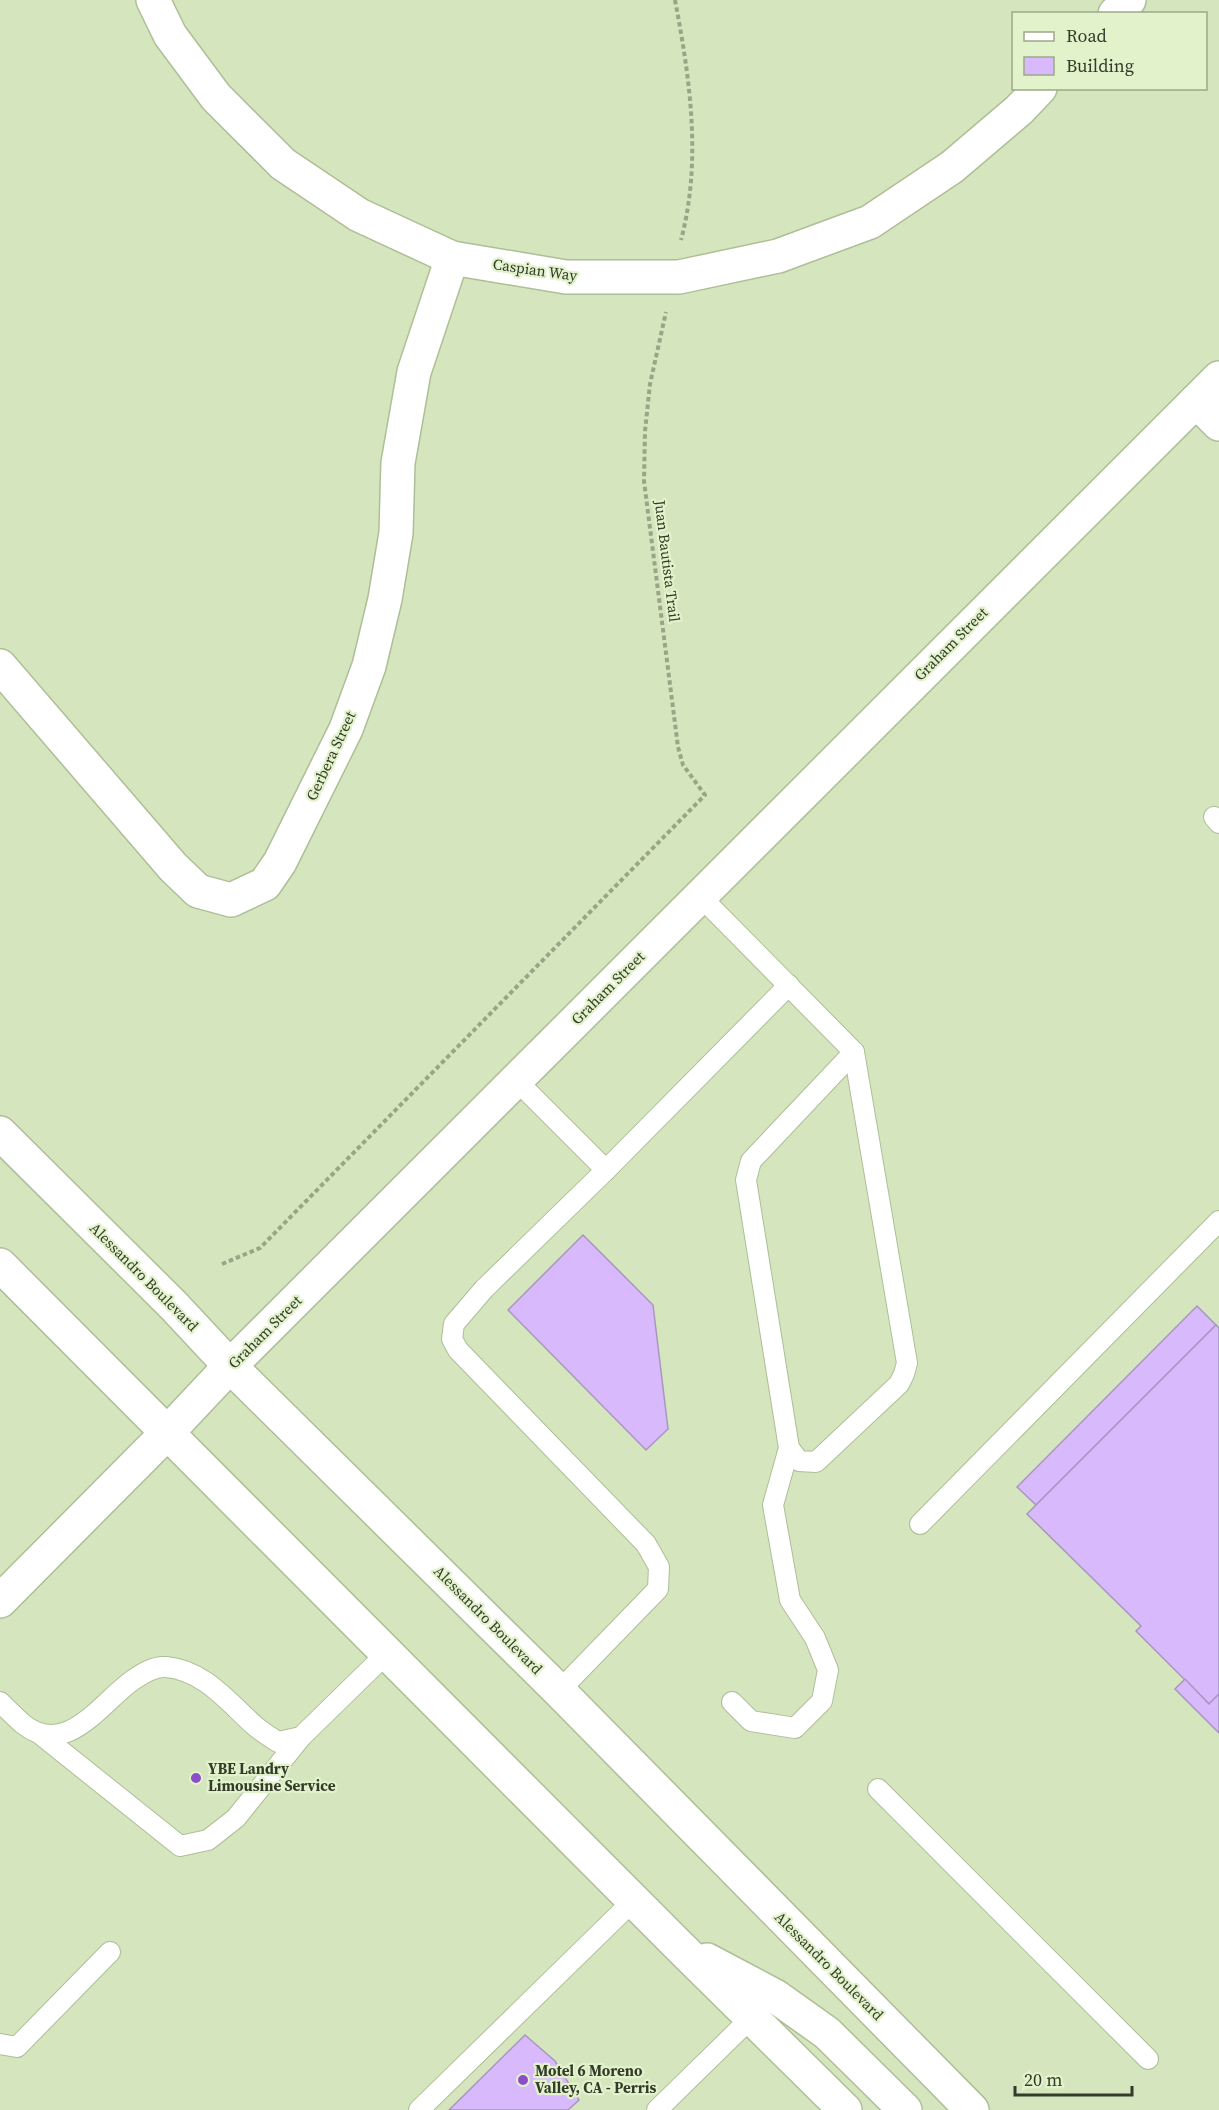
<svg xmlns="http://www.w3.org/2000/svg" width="1219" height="2110" font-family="'Source Serif 4',serif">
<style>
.building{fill:#d8b9fb;stroke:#a897bc;stroke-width:1.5}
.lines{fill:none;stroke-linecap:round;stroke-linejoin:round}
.service-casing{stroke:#aebe97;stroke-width:22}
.minor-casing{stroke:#aebe97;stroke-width:36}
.tertiary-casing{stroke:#aebe97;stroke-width:36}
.primary-casing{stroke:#aebe97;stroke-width:36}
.path{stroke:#98a586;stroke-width:4;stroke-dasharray:4.5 3;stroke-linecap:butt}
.service{stroke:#fff;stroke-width:20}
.minor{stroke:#fff;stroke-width:33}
.tertiary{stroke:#fff;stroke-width:33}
.primary{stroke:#fff;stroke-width:33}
.poi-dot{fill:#8c4ec4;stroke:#e2f3cb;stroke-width:2}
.labels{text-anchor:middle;stroke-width:4.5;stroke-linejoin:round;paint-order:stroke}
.street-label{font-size:15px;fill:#353b2b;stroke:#e2f3cb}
.poi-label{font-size:15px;font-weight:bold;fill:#353b2b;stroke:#e2f3cb;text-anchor:start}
</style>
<rect width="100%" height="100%" fill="#d5e6be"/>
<g class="building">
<path d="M 583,1235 L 653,1305 L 668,1429 L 646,1450 L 508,1310 Z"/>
<path d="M 1197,1306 L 1216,1325 L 1036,1505 L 1017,1487 Z"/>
<path d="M 1216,1325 L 1219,1328 L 1219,1694 L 1209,1704 L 1136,1631 L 1141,1626 L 1027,1514 Z"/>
<path d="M 1185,1679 L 1209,1704 L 1219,1694 L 1219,1733 L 1175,1689 Z"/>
<path d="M 525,2035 L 555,2061 L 579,2100 L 568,2110 L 449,2110 Z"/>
</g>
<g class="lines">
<g class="service-casing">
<g id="service">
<path d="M 1214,817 L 1219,823"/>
<path d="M 700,896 L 854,1052 L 907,1363 L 904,1374 L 899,1384 L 816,1462 L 799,1461 L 789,1448"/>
<path d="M 516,1080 L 606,1170"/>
<path d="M 920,1524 L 1219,1221"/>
<path d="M 559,1691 L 658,1589 L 659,1567 L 646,1544 L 458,1350 L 452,1339 L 454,1324 L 484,1289 L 606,1170 L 789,985"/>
<path d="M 0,1702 C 7,1709 15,1717 23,1724 C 67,1759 101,1702 133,1680 C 143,1673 154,1666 166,1667 C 204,1670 229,1703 255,1726 C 262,1732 270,1737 278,1742 L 301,1737 L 387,1653"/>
<path d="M 732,1702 L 751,1721 L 795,1728 L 822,1701 L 828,1670 L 815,1638 L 790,1600 L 773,1505 L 789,1448 L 746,1180 L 751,1161 L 854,1052"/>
<path d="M 40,1734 L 180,1846 L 208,1840 L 236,1818 L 301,1737"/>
<path d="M 878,1789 L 1148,2059"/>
<path d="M 0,2044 L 17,2047 L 110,1952"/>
<path d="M 419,2110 L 634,1900"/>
<path d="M 657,2110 L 751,2018"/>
</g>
</g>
<g class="minor-casing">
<g id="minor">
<path d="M 153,0 L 170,35 L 216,97 L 283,164 L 359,215 L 452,258 L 566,277 L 679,277 L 778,256 L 870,222 L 952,167 L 1019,110 L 1040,88"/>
<path d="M 1115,14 L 1129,0"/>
<path d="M 1196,401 L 1219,424"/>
<path d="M 0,666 L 173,867 L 198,891 L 231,900 L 265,884 L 280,862 L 346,729 L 369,666 L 385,599 L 396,533 L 398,463 L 414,372 L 452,258"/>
</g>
</g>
<g class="tertiary-casing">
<g id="tertiary">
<path d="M 230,1366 L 1219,378"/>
<path d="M 0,1601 L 167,1433"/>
</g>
</g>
<g class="primary-casing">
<g id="primary">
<path d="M 0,1133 L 174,1306 L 230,1366 L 559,1691 L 972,2110"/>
<path d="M 0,1265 L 677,1944 L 845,2110"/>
<path d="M 167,1433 L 230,1366"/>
<path d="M 707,1960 L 775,1996 L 827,2033 L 905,2110"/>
</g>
</g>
<g class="path">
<path d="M 675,0 C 690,79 702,161 681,240"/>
<path d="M 222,1264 L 260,1248 L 705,795 L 683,765 L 678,747 L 644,481 L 645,431 L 650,384 L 666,312"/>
</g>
<use href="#service" class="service"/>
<use href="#minor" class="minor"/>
<use href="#tertiary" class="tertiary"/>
<use href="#primary" class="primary"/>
</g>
<g class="poi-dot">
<circle cx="196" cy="1778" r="6"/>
<circle cx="523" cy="2080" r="6"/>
</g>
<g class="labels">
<g class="street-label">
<text transform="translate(535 270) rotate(8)" y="5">Caspian Way</text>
<text transform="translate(667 561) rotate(83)" y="5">Juan Bautista Trail</text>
<text transform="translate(951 644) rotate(-45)" y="5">Graham Street</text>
<text transform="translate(331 756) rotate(-65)" y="5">Gerbera Street</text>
<text transform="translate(608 988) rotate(-45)" y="5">Graham Street</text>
<text transform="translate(144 1277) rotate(45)" y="5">Alessandro Boulevard</text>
<text transform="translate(265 1332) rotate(-45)" y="5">Graham Street</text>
<text transform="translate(488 1620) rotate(45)" y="5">Alessandro Boulevard</text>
<text transform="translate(829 1966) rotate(45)" y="5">Alessandro Boulevard</text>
</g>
<g class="poi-label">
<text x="208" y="1774">YBE Landry<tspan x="208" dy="17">Limousine Service</tspan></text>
<text x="535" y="2076">Motel 6 Moreno<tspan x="535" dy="17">Valley, CA - Perris</tspan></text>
</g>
</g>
<rect x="1012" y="12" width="195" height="78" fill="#e2f3cb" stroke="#9da98b" stroke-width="1.5"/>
<rect x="1024" y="32" width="30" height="9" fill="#ffffff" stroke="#9da98b" stroke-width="1.5"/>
<text x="1066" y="42" font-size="18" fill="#353b2b">Road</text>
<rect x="1024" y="57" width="30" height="18" fill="#d8b9fb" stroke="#9da98b" stroke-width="1.5"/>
<text x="1066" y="72" font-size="18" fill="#353b2b">Building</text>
<path d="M1015 2086v9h117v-9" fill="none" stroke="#353b2b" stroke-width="3"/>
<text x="1024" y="2086" font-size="18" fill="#353b2b" stroke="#e2f3cb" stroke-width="4.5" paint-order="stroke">20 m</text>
</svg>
